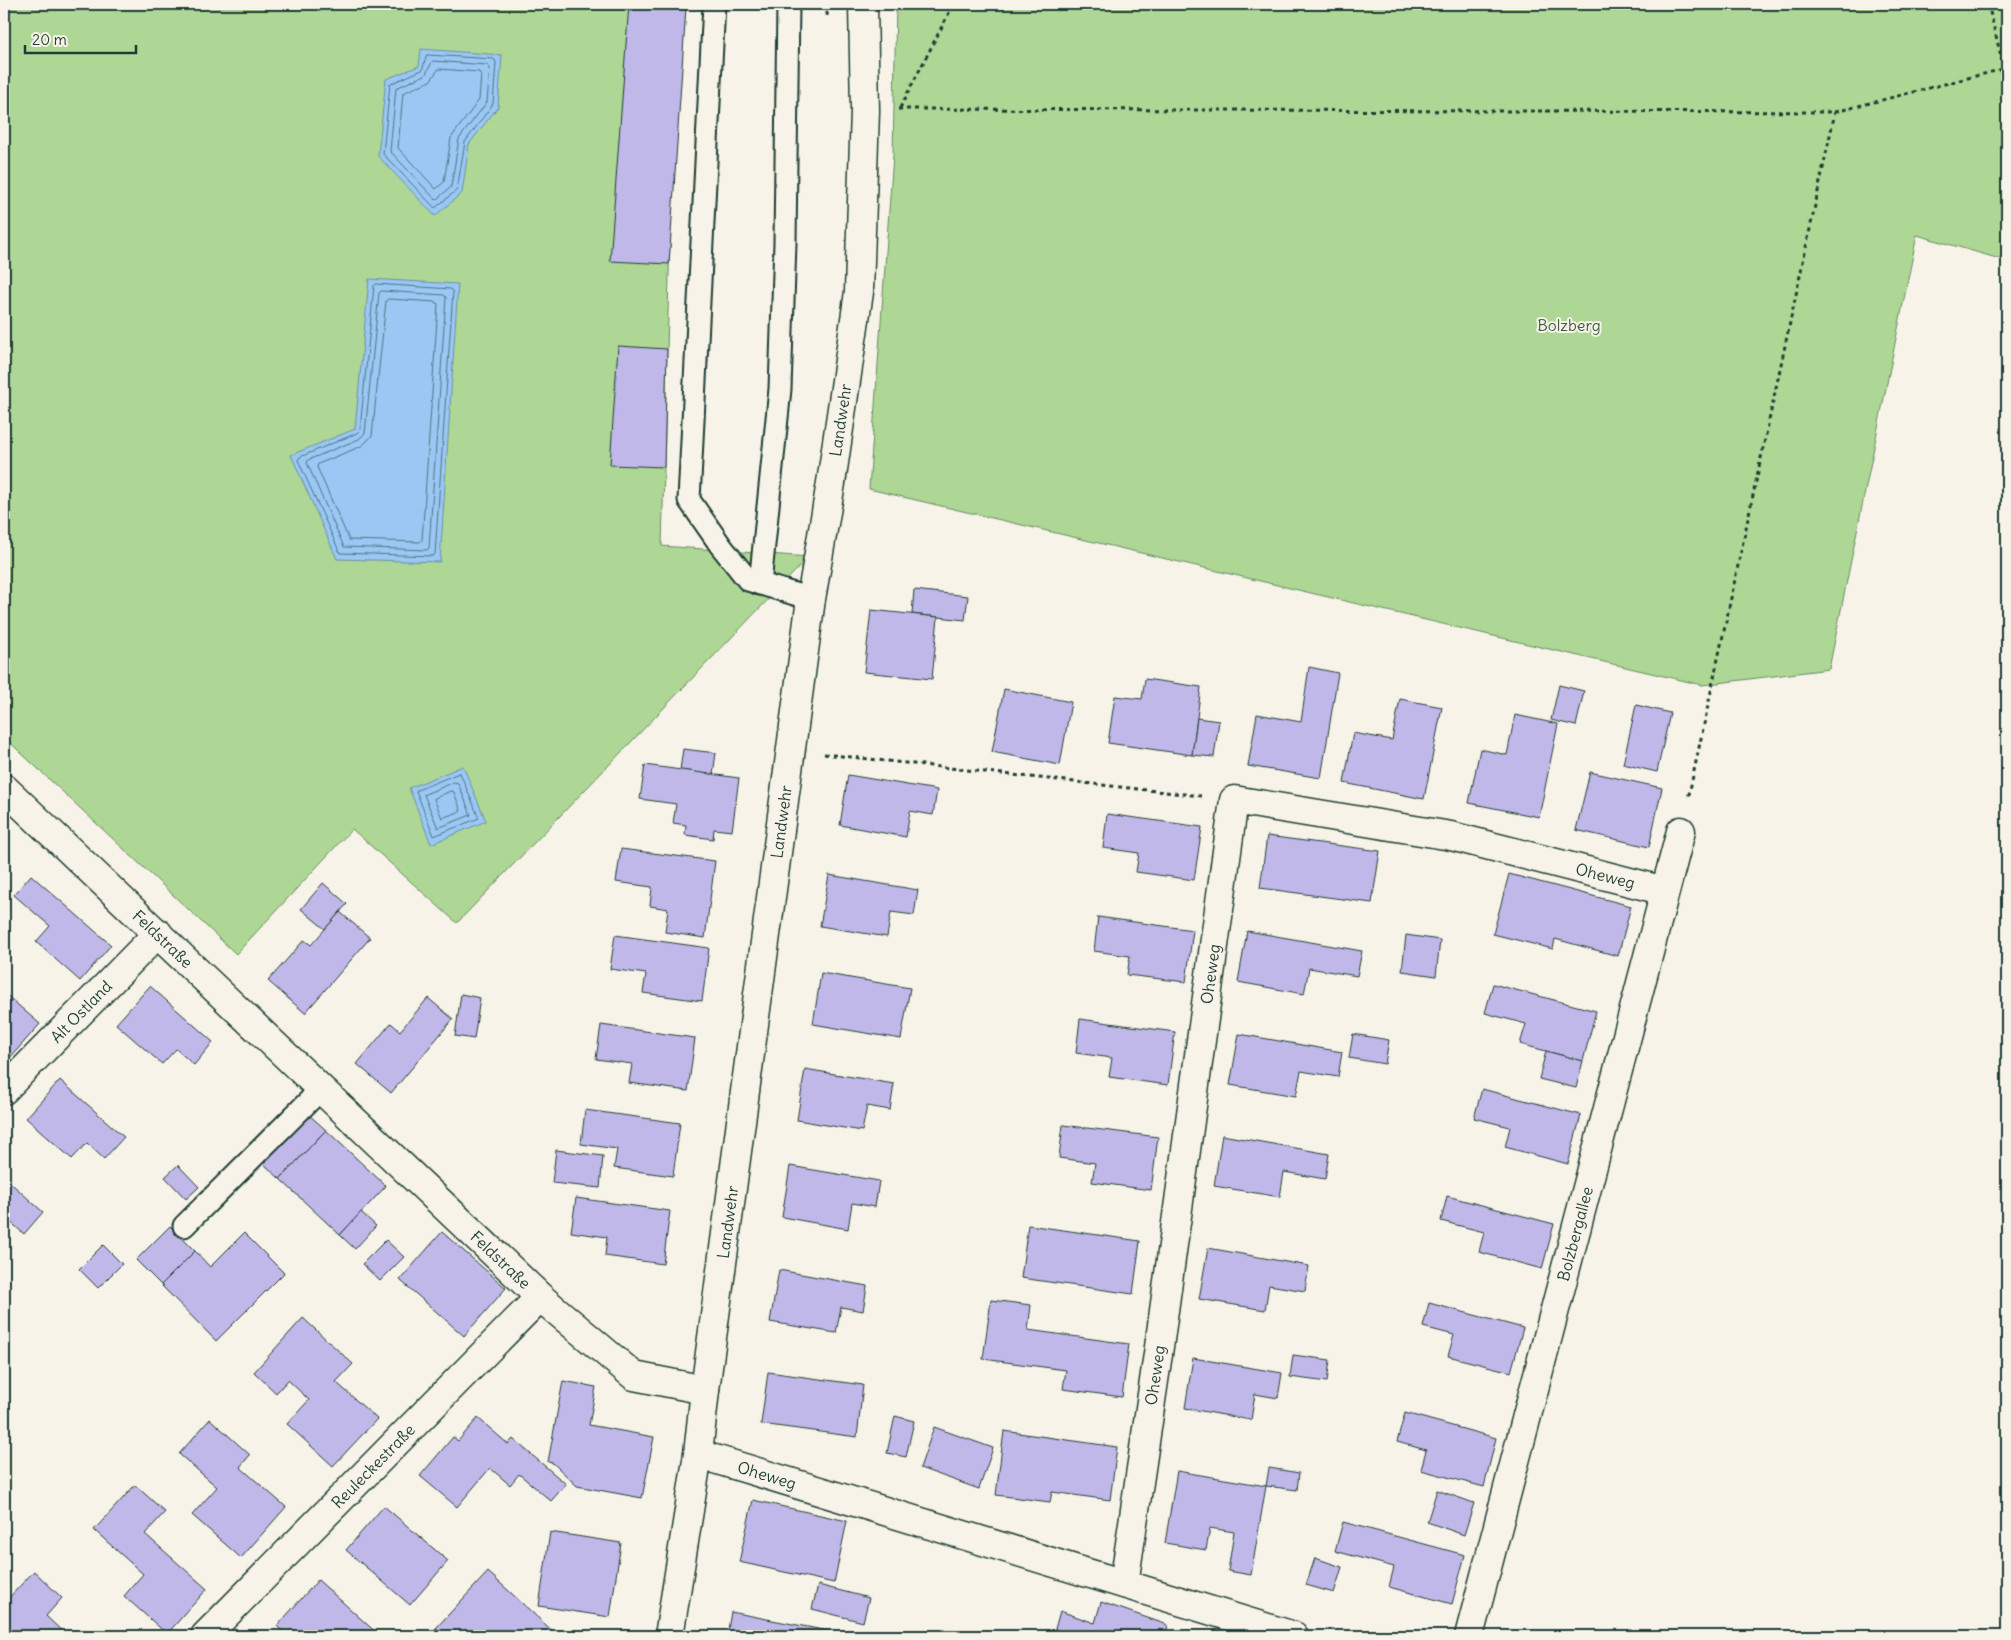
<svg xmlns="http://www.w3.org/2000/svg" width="2011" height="1640" font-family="Delius,sans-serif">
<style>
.green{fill:#aed795;stroke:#668a64}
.water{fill:#9ac7f4;stroke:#6990a7}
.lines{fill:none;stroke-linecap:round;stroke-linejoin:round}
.shore{stroke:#507481;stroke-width:1}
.building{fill:#c1b8ea;stroke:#1f3d34}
.service-casing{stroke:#1f3d34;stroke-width:25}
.minor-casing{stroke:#1f3d34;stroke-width:31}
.tertiary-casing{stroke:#1f3d34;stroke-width:31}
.path{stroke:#1f3d34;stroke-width:3;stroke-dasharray:4 4;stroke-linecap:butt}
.service{stroke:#f7f3e8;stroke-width:21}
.minor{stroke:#f7f3e8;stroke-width:28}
.tertiary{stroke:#f7f3e8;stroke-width:28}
.labels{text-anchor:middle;stroke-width:4;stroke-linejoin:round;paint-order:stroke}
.park-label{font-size:16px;fill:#3c5c47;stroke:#f7f3e8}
.street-label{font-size:16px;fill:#1f3d34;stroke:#f7f3e8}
</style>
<rect width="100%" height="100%" fill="#f7f3e8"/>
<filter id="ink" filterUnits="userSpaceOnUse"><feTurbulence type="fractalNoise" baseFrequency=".02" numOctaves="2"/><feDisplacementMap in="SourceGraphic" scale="10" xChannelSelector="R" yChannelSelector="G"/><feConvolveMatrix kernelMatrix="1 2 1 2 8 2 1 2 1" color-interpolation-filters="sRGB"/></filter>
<g filter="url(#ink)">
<g class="green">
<path d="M 4,4 L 676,4 L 662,546 L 809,557 L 457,923 L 352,829 L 236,954 L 4,737 Z"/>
<path d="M 896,4 L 2007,4 L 2007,261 L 1917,235 L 1829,669 L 1702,685 L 869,489 L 893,155 Z"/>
</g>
<g class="water">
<path d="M 421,49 L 502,55 L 498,107 L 469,144 L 462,193 L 435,216 L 378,156 L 386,79 L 419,66 Z"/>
<path d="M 369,279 L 458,284 L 440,562 L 337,559 L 291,455 L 355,429 Z"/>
<path d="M 463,766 L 486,821 L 431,844 L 409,788 Z"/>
</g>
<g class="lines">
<g class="shore">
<path d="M 427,55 L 494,59 L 496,62 L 493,104 L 465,142 L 457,190 L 435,208 L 383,154 L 390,84 L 422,70 Z"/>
<path d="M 433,61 L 487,65 L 490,68 L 487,102 L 459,139 L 451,187 L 436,200 L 390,151 L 396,88 L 425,75 Z"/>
<path d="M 439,69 L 479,72 L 481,75 L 479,100 L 451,138 L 444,182 L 436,189 L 398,148 L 403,93 L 430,81 Z"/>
<path d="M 376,284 L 451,289 L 453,291 L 435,554 L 433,556 L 340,553 L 298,460 L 300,457 L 357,433 L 360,430 L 374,286 Z"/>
<path d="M 382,291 L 444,295 L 446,297 L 429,548 L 427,550 L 344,547 L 307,463 L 308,460 L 359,439 L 365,433 L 379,293 Z"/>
<path d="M 389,299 L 436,302 L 438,304 L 422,540 L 420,542 L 349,540 L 317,467 L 318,464 L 362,446 L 372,436 L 386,301 Z"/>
<path d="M 460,773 L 479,818 L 434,836 L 416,791 Z"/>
<path d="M 455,782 L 458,783 L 471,815 L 438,828 L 424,795 Z"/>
<path d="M 451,791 L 454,792 L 461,811 L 442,818 L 434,799 Z"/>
</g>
</g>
<g class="building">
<path d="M 629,4 L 686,7 L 669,264 L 610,261 Z"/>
<path d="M 618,346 L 667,349 L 664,467 L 610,465 Z"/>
<path d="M 914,590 L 968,596 L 965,620 L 912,614 Z"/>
<path d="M 871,610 L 938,617 L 932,679 L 864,672 Z"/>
<path d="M 1309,667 L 1338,673 L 1321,778 L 1248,766 L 1257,714 L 1301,722 Z"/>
<path d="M 1145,679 L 1201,687 L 1192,755 L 1108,743 L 1115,696 L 1142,699 Z"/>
<path d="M 1559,685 L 1584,691 L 1576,726 L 1551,720 Z"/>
<path d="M 1004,689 L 1071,702 L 1060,765 L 992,752 Z"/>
<path d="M 1400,699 L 1442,707 L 1424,799 L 1344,783 L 1353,733 L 1392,740 Z"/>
<path d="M 1636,705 L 1670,713 L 1657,772 L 1623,764 Z"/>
<path d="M 1515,715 L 1558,724 L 1539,817 L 1469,803 L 1480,749 L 1507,755 Z"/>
<path d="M 1197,718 L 1219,721 L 1214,757 L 1192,755 Z"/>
<path d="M 683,749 L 716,753 L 713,775 L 680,770 Z"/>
<path d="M 645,765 L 739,778 L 732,831 L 714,829 L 713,839 L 685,835 L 686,825 L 673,823 L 676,804 L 640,799 Z"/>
<path d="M 1590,772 L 1662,788 L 1649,847 L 1576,830 Z"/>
<path d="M 848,775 L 937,790 L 933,815 L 910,811 L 906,837 L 840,825 Z"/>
<path d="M 1107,814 L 1202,827 L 1194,880 L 1136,872 L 1139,853 L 1103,848 Z"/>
<path d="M 1267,836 L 1380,851 L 1372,903 L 1260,888 Z"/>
<path d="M 621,849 L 715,861 L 705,938 L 665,932 L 668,909 L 650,906 L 652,887 L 616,882 Z"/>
<path d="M 1509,874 L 1631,906 L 1618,956 L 1555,939 L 1553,949 L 1493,934 Z"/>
<path d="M 31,875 L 111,945 L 80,981 L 36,942 L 50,926 L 14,895 Z"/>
<path d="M 829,875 L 918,890 L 914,915 L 891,912 L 887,937 L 820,926 Z"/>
<path d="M 323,883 L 347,904 L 325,929 L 301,909 Z"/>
<path d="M 340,912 L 370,938 L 305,1013 L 268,981 L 304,940 L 311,945 Z"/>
<path d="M 1098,917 L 1193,930 L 1186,982 L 1127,975 L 1130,956 L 1094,951 Z"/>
<path d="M 1247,931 L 1362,951 L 1357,976 L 1309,968 L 1304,994 L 1238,982 Z"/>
<path d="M 615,935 L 709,948 L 702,1001 L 643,993 L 646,974 L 610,969 Z"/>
<path d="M 1406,935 L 1440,940 L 1436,976 L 1402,971 Z"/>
<path d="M 821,973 L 910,988 L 901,1039 L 813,1024 Z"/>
<path d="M 1493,984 L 1596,1011 L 1583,1061 L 1520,1044 L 1526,1024 L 1485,1013 Z"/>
<path d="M 150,986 L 213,1042 L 194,1065 L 176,1049 L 162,1064 L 116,1024 Z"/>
<path d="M 4,993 L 40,1024 L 8,1060 L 4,1056 Z"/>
<path d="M 461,994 L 480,998 L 474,1039 L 455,1036 Z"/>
<path d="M 428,998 L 453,1019 L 391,1093 L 357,1064 L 391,1023 L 400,1031 Z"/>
<path d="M 1080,1019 L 1175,1032 L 1168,1085 L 1109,1077 L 1112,1058 L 1076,1053 Z"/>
<path d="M 601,1025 L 695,1038 L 688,1091 L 629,1083 L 632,1064 L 596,1059 Z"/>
<path d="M 1239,1034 L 1342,1052 L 1338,1077 L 1301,1071 L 1296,1096 L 1230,1085 Z"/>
<path d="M 1353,1034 L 1389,1040 L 1385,1064 L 1349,1058 Z"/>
<path d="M 1546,1051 L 1583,1061 L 1576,1088 L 1539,1079 Z"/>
<path d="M 805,1069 L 894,1084 L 890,1110 L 867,1106 L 862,1131 L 797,1120 Z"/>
<path d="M 60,1080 L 124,1137 L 104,1159 L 87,1143 L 72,1159 L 26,1118 Z"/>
<path d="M 1482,1089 L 1581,1115 L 1568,1164 L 1505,1147 L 1510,1127 L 1474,1118 Z"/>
<path d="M 585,1110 L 680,1123 L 673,1176 L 614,1168 L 617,1149 L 581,1144 Z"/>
<path d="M 308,1114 L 326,1130 L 280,1179 L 263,1163 Z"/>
<path d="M 1063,1125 L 1158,1137 L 1151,1190 L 1092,1182 L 1095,1163 L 1059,1158 Z"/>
<path d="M 326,1130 L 386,1186 L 340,1235 L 280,1179 Z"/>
<path d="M 1222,1135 L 1329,1154 L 1325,1179 L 1284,1172 L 1280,1197 L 1214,1186 Z"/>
<path d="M 556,1150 L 603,1156 L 600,1188 L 552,1183 Z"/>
<path d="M 178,1165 L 199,1187 L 186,1199 L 165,1177 Z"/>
<path d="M 790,1166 L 879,1181 L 875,1207 L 852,1203 L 848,1229 L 782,1217 Z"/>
<path d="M 4,1177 L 43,1212 L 24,1234 L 6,1218 L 4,1220 Z"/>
<path d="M 1447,1196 L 1554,1224 L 1542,1269 L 1479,1252 L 1484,1232 L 1441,1221 Z"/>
<path d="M 576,1198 L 670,1211 L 663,1264 L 605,1256 L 607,1237 L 571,1232 Z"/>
<path d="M 361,1212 L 376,1226 L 355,1249 L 340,1235 Z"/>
<path d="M 1028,1225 L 1140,1241 L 1133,1294 L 1021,1278 Z"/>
<path d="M 170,1226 L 195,1251 L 161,1285 L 136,1260 Z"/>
<path d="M 442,1232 L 506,1288 L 464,1336 L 400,1280 Z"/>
<path d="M 244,1233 L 284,1273 L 216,1341 L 161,1285 L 195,1251 L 210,1267 Z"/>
<path d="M 386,1240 L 404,1257 L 380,1281 L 362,1264 Z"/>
<path d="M 103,1245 L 122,1264 L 98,1288 L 79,1269 Z"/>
<path d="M 1208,1248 L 1309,1266 L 1305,1291 L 1269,1285 L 1265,1310 L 1199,1299 Z"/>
<path d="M 779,1270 L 867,1286 L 863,1311 L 841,1307 L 836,1333 L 770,1322 Z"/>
<path d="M 991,1300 L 1031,1305 L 1028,1330 L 1129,1344 L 1122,1397 L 1063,1389 L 1066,1370 L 983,1359 Z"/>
<path d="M 1429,1303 L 1523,1328 L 1511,1372 L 1448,1356 L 1454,1335 L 1423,1327 Z"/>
<path d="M 303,1318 L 353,1364 L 336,1382 L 377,1419 L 333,1466 L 287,1424 L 309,1400 L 288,1380 L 276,1393 L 254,1372 Z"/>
<path d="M 1293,1355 L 1330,1360 L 1327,1382 L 1290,1377 Z"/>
<path d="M 1193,1358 L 1282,1373 L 1278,1398 L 1255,1394 L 1251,1420 L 1185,1408 Z"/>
<path d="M 768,1372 L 863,1385 L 857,1437 L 761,1424 Z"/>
<path d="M 563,1381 L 596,1387 L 589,1425 L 654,1437 L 642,1498 L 577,1486 L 553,1463 L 548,1462 Z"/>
<path d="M 1405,1413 L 1496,1438 L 1484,1487 L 1421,1470 L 1426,1450 L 1397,1442 Z"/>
<path d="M 895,1416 L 914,1421 L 906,1457 L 887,1453 Z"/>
<path d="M 478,1418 L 508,1444 L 513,1439 L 566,1484 L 551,1501 L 519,1474 L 510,1485 L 490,1468 L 457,1507 L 420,1476 L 453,1437 L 458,1441 Z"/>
<path d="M 210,1419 L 250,1455 L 240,1467 L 286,1507 L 241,1558 L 192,1515 L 217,1487 L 179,1454 Z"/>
<path d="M 934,1427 L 993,1448 L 979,1489 L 920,1468 Z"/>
<path d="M 1004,1431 L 1117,1447 L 1110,1500 L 1052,1492 L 1050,1502 L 996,1495 Z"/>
<path d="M 1269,1468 L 1299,1473 L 1297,1490 L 1266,1486 Z"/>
<path d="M 1177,1471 L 1266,1486 L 1251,1575 L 1228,1571 L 1234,1532 L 1210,1528 L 1206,1550 L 1165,1543 Z"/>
<path d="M 135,1485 L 165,1512 L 145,1534 L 207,1589 L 167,1634 L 124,1596 L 143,1574 L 94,1530 Z"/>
<path d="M 1437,1490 L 1474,1503 L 1464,1535 L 1427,1522 Z"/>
<path d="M 753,1500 L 847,1521 L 834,1583 L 739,1562 Z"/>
<path d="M 384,1506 L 448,1561 L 410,1605 L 346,1550 Z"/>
<path d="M 1343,1522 L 1465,1555 L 1452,1604 L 1389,1587 L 1394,1567 L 1335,1551 Z"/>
<path d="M 550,1532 L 621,1543 L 610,1617 L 539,1606 Z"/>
<path d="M 1315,1558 L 1342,1567 L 1334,1593 L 1306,1585 Z"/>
<path d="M 34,1571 L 62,1598 L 46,1616 L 67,1636 L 7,1636 L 4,1633 L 4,1603 Z"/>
<path d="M 488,1572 L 557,1635 L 556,1636 L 445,1636 L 436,1628 Z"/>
<path d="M 318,1580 L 380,1636 L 287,1636 L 277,1626 Z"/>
<path d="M 818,1585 L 869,1598 L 863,1622 L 812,1609 Z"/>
<path d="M 1101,1602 L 1168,1625 L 1165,1636 L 1075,1636 L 1055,1629 L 1060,1611 L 1095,1623 Z"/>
<path d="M 731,1612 L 854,1636 L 727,1636 Z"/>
<path d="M 436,1628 L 445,1636 L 428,1636 Z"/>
</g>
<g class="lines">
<g class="service-casing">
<g id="service">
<path d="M 714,4 L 689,500 L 721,546 L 748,580 L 811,599"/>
<path d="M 760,584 L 780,389 L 785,243 L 788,4"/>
<path d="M 184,1226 L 321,1089"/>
</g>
</g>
<g class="minor-casing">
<g id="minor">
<path id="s1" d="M 4,788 L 540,1297 L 634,1376 L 705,1390"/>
<path id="s2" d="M 4,1090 L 158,933"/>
<path id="s3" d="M 698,1454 L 1294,1636"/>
<path id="s4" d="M 1124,1584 L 1159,1347 L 1234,800 L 1451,836 L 1665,891"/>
<path id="s5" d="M 205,1636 L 540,1297"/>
<path id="s6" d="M 1469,1636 L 1681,831"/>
</g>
</g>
<g class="tertiary-casing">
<g id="tertiary">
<path id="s7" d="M 669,1636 L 698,1454 L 705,1390 L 811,599 L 831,483 L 859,292 L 865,111 L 863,4"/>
</g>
</g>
<g class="path">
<path d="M 825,4 L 828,18"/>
<path d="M 1988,4 L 2004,68"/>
<path d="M 900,108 L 952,7 L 975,4"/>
<path d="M 898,109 L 1835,112 L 1688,799"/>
<path d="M 1835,112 L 2007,68"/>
<path d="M 824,754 L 1201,796"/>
</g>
<use href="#service" class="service"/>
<use href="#minor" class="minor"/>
<use href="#tertiary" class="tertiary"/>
</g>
</g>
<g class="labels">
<g class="park-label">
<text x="1569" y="331">Bolzberg</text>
</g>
<g class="street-label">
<text dy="6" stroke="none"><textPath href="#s7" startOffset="1228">Landwehr</textPath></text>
<text dy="6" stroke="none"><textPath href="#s7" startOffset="822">Landwehr</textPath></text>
<text dy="6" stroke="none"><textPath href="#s4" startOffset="1171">Oheweg</textPath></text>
<text dy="6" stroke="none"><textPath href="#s1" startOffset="219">Feldstraße</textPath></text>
<text dy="6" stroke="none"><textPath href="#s4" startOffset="616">Oheweg</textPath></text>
<text dy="6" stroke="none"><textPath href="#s2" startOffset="110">Alt Ostland</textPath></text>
<text dy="6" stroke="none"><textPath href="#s7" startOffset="418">Landwehr</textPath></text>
<text dy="6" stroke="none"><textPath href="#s6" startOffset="416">Bolzbergallee</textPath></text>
<text dy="6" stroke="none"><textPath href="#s1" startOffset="685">Feldstraße</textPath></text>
<text dy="6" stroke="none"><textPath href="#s4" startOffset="211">Oheweg</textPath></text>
<text dy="6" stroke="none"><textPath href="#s5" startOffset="239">Reuleckestraße</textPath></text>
<text dy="6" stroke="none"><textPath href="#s3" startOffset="72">Oheweg</textPath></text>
</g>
</g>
<rect width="2011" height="1640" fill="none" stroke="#f7f3e8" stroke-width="20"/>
<rect x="10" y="10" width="1991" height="1620" fill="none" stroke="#1f3d34" stroke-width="2" filter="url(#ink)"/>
<path d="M25 45v8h111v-8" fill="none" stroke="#1f3d34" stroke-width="2.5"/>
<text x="32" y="45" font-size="15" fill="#1f3d34" stroke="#f7f3e8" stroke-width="4" paint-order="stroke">20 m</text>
</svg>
